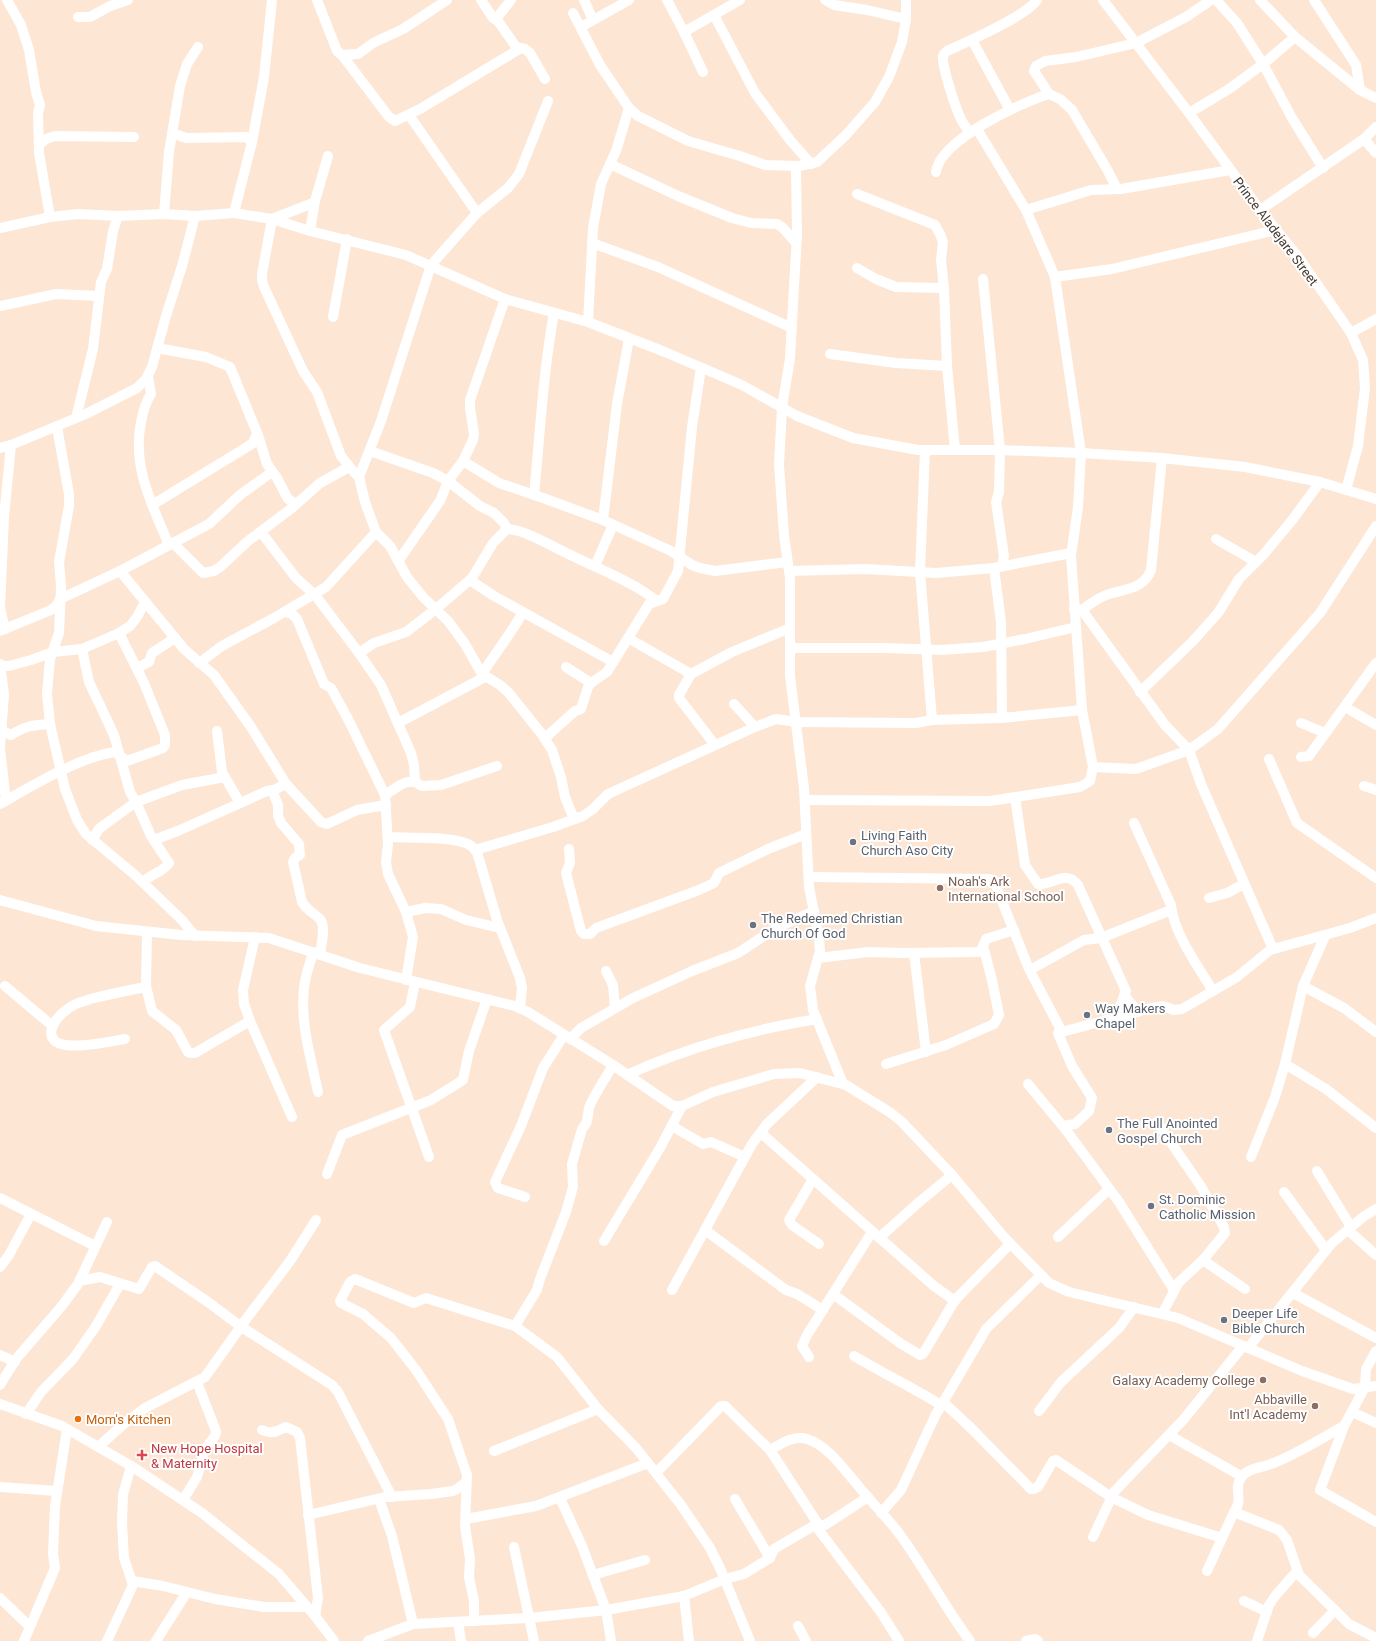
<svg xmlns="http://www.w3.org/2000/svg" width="1376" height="1641" font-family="Roboto,sans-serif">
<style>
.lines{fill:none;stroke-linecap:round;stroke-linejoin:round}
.minor{stroke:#fff;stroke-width:10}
.worship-dot{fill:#6b7280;stroke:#fff;stroke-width:1.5}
.education-dot{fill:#8d6e63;stroke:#fff;stroke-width:1.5}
.food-dot{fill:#e8710a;stroke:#fff;stroke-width:1.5}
.health-dot{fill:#e0444e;stroke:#fff;stroke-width:1.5}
.labels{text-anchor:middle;stroke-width:4;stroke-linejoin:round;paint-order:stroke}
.street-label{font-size:13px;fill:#453a31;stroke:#fff}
.worship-label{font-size:13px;fill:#5b616d;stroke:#fff;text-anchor:start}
.education-label{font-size:13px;fill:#785e54;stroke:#fff;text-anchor:end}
.food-label{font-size:13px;fill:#c56008;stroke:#fff;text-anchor:start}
.health-label{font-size:13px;fill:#be3a42;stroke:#fff;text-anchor:start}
</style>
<rect width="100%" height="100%" fill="#fde6d4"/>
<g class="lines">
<g class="minor">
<path d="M 7,0 L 21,25 L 29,50 L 36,92 L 40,105 L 38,113 L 39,153 L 50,217"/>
<path d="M 317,0 L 337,51 L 342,55 L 389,117 L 395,121 L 420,109 L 521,48"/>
<path d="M 481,0 L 493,18 L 498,21 L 516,47 L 525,49 L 530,53 L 545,79"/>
<path d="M 584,0 L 593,20"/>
<path d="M 667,0 L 684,32 L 703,72"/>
<path d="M 825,0 L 834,5 L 867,10 L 906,19"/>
<path d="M 1103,0 L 1189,113 L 1260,210 L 1299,258 L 1351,333 L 1363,360 L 1365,388 L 1358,446 L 1346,490"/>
<path d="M 1216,0 L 1237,23 L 1263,64 L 1292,118 L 1323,168"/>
<path d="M 1260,0 L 1295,37 L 1360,90 L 1376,98"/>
<path d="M 1314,0 L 1356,65 L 1360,90"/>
<path d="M 573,13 L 600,65 L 629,108 L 638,116 L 688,141 L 740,156 L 765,165 L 799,166 L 817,162 L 846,135 L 875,102 L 889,77 L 902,42 L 906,19 L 906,0"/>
<path d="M 714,15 L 755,93 L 790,140 L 811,164"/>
<path d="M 78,17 L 90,17 L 110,6 L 128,0"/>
<path d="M 496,19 L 511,0"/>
<path d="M 581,27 L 629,0"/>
<path d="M 684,32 L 740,0"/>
<path d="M 972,40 L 1010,110"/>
<path d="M 342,55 L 358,54 L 373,43 L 403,29 L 447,0"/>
<path d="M 1049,94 L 1034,71 L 1036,66 L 1045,61 L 1076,57 L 1136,43 L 1186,17 L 1211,0"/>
<path d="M 1189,113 L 1229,89 L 1263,64 L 1295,37"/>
<path d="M 409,115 L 477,213"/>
<path d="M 172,133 L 186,138 L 246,137 L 252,142"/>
<path d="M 970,133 C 967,128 962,123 960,117 C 955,106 942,67 943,56 C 944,53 945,53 947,51 C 967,42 1025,17 1037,0"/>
<path d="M 1364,139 L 1376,153"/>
<path d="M 39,145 L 46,139 L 55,136 L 134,137"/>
<path d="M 610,164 L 678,196 L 732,218 L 751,223 L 777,224 L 783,228 L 796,243"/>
<path d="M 796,166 L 797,235 L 793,304 L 790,359 L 782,407 L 779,465 L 784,535 L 790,578 L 790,676 L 804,788 L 809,887 L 819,938 L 820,951 L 810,986 L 813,1010 L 843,1084"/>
<path d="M 936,172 C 940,140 1020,103 1049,94 L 1060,99 L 1072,110 L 1108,171 L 1117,189"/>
<path d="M 857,194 L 935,225 L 940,234 L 943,242 L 941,260 L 944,288 L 947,366 L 955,450"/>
<path d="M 315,201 L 313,203 L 272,219 L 262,274 L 262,280 L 264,287 L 303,371 L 317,392 L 341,456 L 353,471 L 359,477 L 365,502 L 376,532 L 390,546 L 407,577 L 423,597 L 448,621 L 465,644 L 482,674 L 500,685 L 508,692 L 541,733 L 552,750 L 561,777 L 565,797 L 574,819"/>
<path d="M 1026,210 L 1091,190 L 1121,189 L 1230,170"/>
<path d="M 1260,210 L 1364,139 L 1376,127"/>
<path d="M 234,213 L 252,142 L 264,77 L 272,0"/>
<path d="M 164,214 L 169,152 L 180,86 L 187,64 L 198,47"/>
<path d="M 0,228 L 50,217 L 78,214 L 118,216 L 164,214 L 195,216"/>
<path d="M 310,231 L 315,201 L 328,156"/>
<path d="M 592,243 L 658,267 L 792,328"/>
<path d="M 857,268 L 876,279 L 896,287 L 944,288"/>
<path d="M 1055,277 L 1112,269 L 1276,230"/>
<path d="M 983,279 L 1000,450 L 999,492 L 996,502 L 1004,556 L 1002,566"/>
<path d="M 0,306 L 56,294 L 99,296"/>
<path d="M 333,317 L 347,239"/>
<path d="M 588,322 L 593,228 L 601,184 L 616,151 L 629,108"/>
<path d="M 1351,333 L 1376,319"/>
<path d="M 157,348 L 206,357 L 230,367 L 258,435 L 267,464 L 277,478 L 288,499 L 296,504"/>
<path d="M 830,354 L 896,363 L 947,366"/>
<path d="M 148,376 L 151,394 C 145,403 143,411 141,422 C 132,467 152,505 169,545"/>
<path d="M 76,418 L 93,349 L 101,282 L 107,269 L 113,231 L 118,216"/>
<path d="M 57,427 L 69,494 L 69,506 L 59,562 L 61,586 L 59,633 L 50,659 L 47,694 L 50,724 L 65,789 L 77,820 L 86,834 L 135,875 L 182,920 L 195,936"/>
<path d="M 0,448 L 11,445 L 86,414 L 137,388 L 146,379 L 152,367 L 166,316 L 182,266 L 195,216 L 234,213 L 272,219 L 310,231 L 406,255 L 505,299 L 588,322 L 665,352 L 742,385 L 797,416 L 853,438 L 918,450 L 1000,450 L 1081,453 L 1162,458 L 1245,467 L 1320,482 L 1376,499"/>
<path d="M 925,450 L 920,572 L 932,720"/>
<path d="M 370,451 L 433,473 L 448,481 L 480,506 L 494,513 L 504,523 L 507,529"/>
<path d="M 463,461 L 499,483 L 543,498 L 603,520 L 671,551 L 692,565 L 700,568 L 715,571 L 787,562"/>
<path d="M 359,477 L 381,421 L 431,265 L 477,213 L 508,188 L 519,174 L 548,101"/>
<path d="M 534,495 C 540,434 543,373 554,313"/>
<path d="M 152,505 L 247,447 L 253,443 L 257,434"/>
<path d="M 603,520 L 617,404 L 629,339"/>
<path d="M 261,532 L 296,578 L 315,595 L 359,653 L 381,685 L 411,753 L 414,765 L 415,782"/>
<path d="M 1216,539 L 1256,562"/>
<path d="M 173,543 L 203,573 L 214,571 L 220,567 L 248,541 L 292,508 L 320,483 L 349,467"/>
<path d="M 399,560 L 440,501 L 448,481 L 463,461 L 473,440 L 474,434 L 470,408 L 470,400 L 505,299"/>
<path d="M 595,566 L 613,525"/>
<path d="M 994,568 L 1001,622 L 1002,718"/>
<path d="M 120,571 L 184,649 L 214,675 L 251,727 L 286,784 L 321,822 L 327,824 L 357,810 L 386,805"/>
<path d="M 789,571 L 866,569 L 936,573 L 994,568 L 1071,553"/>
<path d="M 470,580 L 494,596 L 613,662"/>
<path d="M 1074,609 L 1082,610 L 1165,725 L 1189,750 L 1201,784 L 1273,949"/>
<path d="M 1082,610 C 1090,604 1099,597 1109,594 C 1125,589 1144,589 1151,570 L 1162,458"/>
<path d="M 285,612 L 292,614 L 297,619 L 324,684 L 331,688 L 348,719 L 385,795 L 388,844 L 386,862 L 388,874 L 406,912 L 413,937 L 406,980"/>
<path d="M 5,629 L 0,608 L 4,517 L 11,445"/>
<path d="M 0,631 L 51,610 L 57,605 L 60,599 L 120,571 L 209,524 L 240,495 L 272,472"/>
<path d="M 628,638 L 691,674 L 732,652 L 790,628"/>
<path d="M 790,648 L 885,648 L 941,650 L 983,647 L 1025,639 L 1076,627"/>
<path d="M 82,649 L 89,682 L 114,735 L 130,792 L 136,802 L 151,836 L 169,863 C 165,871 151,874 143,882"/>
<path d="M 359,653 L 374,643 L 406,632 L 436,609 L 472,578 L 493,543 L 507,529 C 527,530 556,549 575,557 C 603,571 633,582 657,601"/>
<path d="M 199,663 L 222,646 L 274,618 L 326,587 L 376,532"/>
<path d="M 0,664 L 4,694 L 0,749 L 6,801"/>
<path d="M 0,666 L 9,666 L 31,660 L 53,652 L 82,649 L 119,633 L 130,626 L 137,617 L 145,602"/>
<path d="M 566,667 L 591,683"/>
<path d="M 137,668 L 149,662 L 152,653 L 175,638"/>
<path d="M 482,674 C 495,653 511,634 523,612"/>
<path d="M 691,674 L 679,695 L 679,698 L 715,745"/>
<path d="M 1140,692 L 1193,641 L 1218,613 L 1239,579 L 1264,554 L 1293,519 L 1320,482"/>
<path d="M 734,704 L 755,727"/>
<path d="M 1345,707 L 1376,725"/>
<path d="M 398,723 L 485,677"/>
<path d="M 1301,723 L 1325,733"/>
<path d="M 0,731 L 5,732 L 11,735 C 25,726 33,725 50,724"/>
<path d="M 217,731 L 222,772 L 240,803"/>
<path d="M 545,738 L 575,711 L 581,709 L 588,687 L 591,683 L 607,672 L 649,604 L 663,599 L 678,571 L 692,427 L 701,368"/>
<path d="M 1301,757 L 1309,756 L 1376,663"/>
<path d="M 1269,759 L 1297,823 L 1376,878"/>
<path d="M 1093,767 L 1136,769 L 1189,750 L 1218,729 L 1320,613 L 1376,526"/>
<path d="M 1364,786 L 1376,790"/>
<path d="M 272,790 L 278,805 L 278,815 L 281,823 L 299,844 L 300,855 L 295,858 L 293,862 L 302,902 C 306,909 313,913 319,918 C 327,925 321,944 320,955"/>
<path d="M 385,795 L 400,785 L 407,782 L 415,782 L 422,786 L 441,785 L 497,766"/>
<path d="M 1015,797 L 1025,865 L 1038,884 C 1054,885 1066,869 1078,885 L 1126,991 L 1120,1006 L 1121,1016"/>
<path d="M 805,800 L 990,801 L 1080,787 L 1090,781 L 1093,767 L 1082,710 L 1071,556 L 1078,507 L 1081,453 L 1055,277 L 1026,210 L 977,129"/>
<path d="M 0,804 C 32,786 79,757 115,752 L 127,761 L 163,748 L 165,745 L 165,735 L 144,683 L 119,633"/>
<path d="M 1134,823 L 1171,905 C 1173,932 1199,968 1213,991"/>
<path d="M 388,837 C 408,838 450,836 468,844 C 472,846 474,848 477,852 L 497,920 L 520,978 L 522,988 L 520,1008"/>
<path d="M 92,840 L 99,829 L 104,825 L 136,802 L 182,785 L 225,777"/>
<path d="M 154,840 L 180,830 L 267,791 L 274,790 L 286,784"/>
<path d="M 569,849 L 570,863 L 566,873 L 581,931 L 584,934 L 590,934 L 596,928 L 699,890 L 714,883 L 719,873 L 768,849 L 806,834"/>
<path d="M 475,850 L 553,827 L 583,816 L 593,809 L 608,794 L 755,727 L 776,719 L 796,722 L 916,723 L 932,720 L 1002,718 L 1082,710"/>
<path d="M 809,877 L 990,879 L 994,881 L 1029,969 L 1062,1032 L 1151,1008 L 1163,1006 L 1174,1010 L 1182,1009 L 1237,977 L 1270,950 L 1350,928 L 1376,918"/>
<path d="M 1209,898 L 1227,893 L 1244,884"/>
<path d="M 0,900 L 96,926 L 181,935 L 269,938 L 360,968 L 515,1006 L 528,1012 L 613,1065 L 673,1106 L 682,1106 L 713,1092 L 774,1074 L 800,1073 L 846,1085 L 891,1113 L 902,1122 L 952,1175 L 1003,1236 L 1049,1283 L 1069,1292 L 1178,1318 L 1302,1371 L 1353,1389 L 1376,1386"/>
<path d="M 406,912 L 425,908 L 441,909 L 466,920 L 500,928"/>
<path d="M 147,932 L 146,986 L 152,1011 L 176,1030 L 188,1052 L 191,1053 L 195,1053 L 250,1021"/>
<path d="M 255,937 L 243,990 L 244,1004 L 250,1021 L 292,1117"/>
<path d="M 313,952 C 310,964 305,976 304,988 C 300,1024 311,1058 318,1092"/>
<path d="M 914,953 L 926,1052"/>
<path d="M 818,958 L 868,952 L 903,953 L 978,952 L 981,951 L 986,939 L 1014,930"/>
<path d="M 1030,970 L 1084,940 L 1101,938 L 1171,910"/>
<path d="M 606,971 L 613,985 L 615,1008"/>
<path d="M 415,982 L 410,1007 L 384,1030 L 429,1157"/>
<path d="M 5,986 L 49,1023 L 53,1024"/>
<path d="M 1303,986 L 1344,1008 L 1376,1032"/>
<path d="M 1124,995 L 1138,1012"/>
<path d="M 1060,1030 L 1058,1033 L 1072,1066 L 1092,1098 L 1089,1111 L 1075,1124 L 1063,1126"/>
<path d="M 125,1039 C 111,1041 43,1058 52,1028 C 55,1018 67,1008 76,1004 C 80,1002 86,1001 90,999 C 107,995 124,991 141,988 L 146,986"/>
<path d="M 570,1039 L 581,1028 L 633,998 L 692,971 L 738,953 L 776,928 L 814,911"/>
<path d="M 886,1064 L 946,1045 L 994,1024 L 999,1015 L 992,980 L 983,946"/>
<path d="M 1285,1064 L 1326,1089 L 1376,1128"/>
<path d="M 627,1075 C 685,1048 754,1029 817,1019"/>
<path d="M 1028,1084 L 1066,1130 L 1119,1202 L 1174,1290"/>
<path d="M 1157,1122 L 1200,1185 L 1224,1227 L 1225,1233 L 1203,1260 L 1179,1282 L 1162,1314"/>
<path d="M 672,1126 L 703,1144 L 711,1142 L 745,1157"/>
<path d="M 761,1133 L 934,1286 L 955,1301"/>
<path d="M 1251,1157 L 1275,1097 L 1285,1064 L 1303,986 L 1325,936"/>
<path d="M 1317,1171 L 1351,1227"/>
<path d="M 327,1174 L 342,1135 L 431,1100 L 463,1080 L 469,1051 L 487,999"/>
<path d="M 813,1179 L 789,1220 L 792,1225 L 819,1244"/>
<path d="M 1284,1192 L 1326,1250"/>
<path d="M 525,1197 L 498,1188 L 495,1182 L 521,1126 L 543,1068 L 564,1035"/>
<path d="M 0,1198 L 95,1246"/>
<path d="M 705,1230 L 786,1290 L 797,1294 L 823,1310"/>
<path d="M 1348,1230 L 1376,1255"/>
<path d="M 1058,1237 L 1109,1189"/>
<path d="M 879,1238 L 918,1203 L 952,1175"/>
<path d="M 604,1241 L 660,1148 L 682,1106"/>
<path d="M 1203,1260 L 1245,1289"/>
<path d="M 0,1267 L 9,1255 L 31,1214"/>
<path d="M 79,1281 L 100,1277 L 139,1289 L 152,1267 L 155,1266 L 208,1302 L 240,1326 L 332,1385 L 338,1392 L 392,1497"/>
<path d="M 672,1290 L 752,1144 L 767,1124 L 817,1077"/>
<path d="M 1293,1293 L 1376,1338"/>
<path d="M 833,1294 L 900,1343 L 920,1355 L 923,1354 L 955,1300 L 1010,1244"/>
<path d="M 515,1326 L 537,1290 L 540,1279 L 566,1212 L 573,1187 L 572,1164 L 582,1129 C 589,1122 587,1117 589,1108 C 591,1100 608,1074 613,1065"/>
<path d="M 1248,1348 L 1331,1244 L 1363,1217 L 1376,1209"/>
<path d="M 1376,1351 L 1366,1369 L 1365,1387 L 1344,1426 L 1320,1490 L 1376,1522"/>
<path d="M 0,1355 L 15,1362"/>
<path d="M 854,1356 C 883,1373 913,1388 941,1405"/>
<path d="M 809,1357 L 802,1346 L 807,1335 L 872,1232"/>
<path d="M 0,1385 L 16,1359 L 61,1307 L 78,1284 L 107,1222"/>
<path d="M 943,1402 L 971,1428 L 1031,1489 L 1034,1489 L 1038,1487 L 1053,1461 L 1056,1460 L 1111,1497 L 1148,1515 L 1222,1538"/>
<path d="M 0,1404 L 62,1426 L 133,1467 L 202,1513 L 279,1574 L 315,1616 L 334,1641"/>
<path d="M 1039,1411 L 1061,1382 L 1119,1328 L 1134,1307"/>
<path d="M 1352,1412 L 1376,1423"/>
<path d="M 26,1414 L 41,1392 L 73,1359 L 96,1326 L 120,1284"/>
<path d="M 262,1430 C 271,1435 278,1431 286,1427 L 297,1432 L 300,1438 L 318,1598 L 315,1616"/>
<path d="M 1169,1435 L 1241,1476"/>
<path d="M 98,1447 L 125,1423 L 145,1408 L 205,1377 L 247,1318 L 290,1261 L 316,1220"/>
<path d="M 770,1450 C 781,1444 793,1435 807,1439 C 827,1445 843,1468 856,1483 C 869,1500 885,1515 898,1532 C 924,1567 944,1606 970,1641"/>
<path d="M 494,1451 L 598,1409"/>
<path d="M 656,1473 L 721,1406 L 725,1406 L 770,1450 L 818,1524"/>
<path d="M 0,1487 L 57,1491"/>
<path d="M 560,1498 L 582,1546 L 606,1610 L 611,1641"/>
<path d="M 379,1499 L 392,1536 L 413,1624"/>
<path d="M 735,1499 L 770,1558"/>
<path d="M 183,1500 L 197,1477 L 205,1449 L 215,1436 L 216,1431 L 197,1382"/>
<path d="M 1234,1512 L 1279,1530 L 1287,1540 L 1299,1575 L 1349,1624 L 1376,1638"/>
<path d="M 881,1513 L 901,1490 L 935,1416 L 982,1336 L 986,1329 L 1041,1275"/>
<path d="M 308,1515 L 385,1497 L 431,1494 L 453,1491 L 457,1489 L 466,1482"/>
<path d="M 466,1519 L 536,1506 L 648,1463"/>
<path d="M 815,1525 L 880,1611 L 899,1641"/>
<path d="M 1093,1537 L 1114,1492 L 1184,1419 L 1243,1346"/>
<path d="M 514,1547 L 534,1641"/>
<path d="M 1207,1571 L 1234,1512 C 1244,1500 1233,1488 1241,1478 C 1246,1469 1259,1468 1268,1465 C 1291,1458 1322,1438 1344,1426"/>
<path d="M 593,1575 L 645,1560"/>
<path d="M 132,1581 L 163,1586 L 215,1599 L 264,1607 L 307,1607"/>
<path d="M 684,1596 L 689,1641"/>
<path d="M 0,1598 L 29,1626"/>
<path d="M 1244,1601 L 1267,1612"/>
<path d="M 474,1621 L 474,1601 L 469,1577 L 470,1559 L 465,1526 L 467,1475 L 448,1419 L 416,1370 L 391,1338 L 363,1314 L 341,1303 L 340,1301 L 350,1282 L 355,1279 L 414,1303 L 426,1298 L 515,1326 L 557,1357 L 598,1409 L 636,1448 L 681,1505 L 710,1548 L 720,1568 L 750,1641"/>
<path d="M 458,1622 L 461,1641"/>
<path d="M 798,1626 L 806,1641"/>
<path d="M 1313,1633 L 1335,1610"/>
<path d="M 24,1641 L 55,1568 L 53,1554 L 55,1506 L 67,1429"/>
<path d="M 107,1641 L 133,1585 L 124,1558 L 122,1523 L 123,1495 L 131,1466"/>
<path d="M 156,1641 L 187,1592"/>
<path d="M 368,1641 L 413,1624 L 529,1618 L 606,1610 L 684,1596 L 725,1579 L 744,1574 L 770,1558 L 774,1549 L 815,1525 L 825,1525 L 868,1497"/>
<path d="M 1026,1641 L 1035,1639 L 1038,1641"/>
<path d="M 1257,1641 L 1269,1605 L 1276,1595 L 1297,1571"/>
</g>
</g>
<g class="worship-dot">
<circle cx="853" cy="842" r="4"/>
<circle cx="753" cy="925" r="4"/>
<circle cx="1087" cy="1015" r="4"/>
<circle cx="1109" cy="1130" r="4"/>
<circle cx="1151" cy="1206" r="4"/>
<circle cx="1224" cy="1320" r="4"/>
</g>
<g class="education-dot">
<circle cx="940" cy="888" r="4"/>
<circle cx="1263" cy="1380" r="4"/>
<circle cx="1315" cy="1406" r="4"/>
</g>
<circle class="food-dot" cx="78" cy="1419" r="4"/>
<path class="health-dot" d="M140 1449h4v4h4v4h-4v4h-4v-4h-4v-4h4z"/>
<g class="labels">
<g class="street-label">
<text transform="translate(1276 231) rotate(53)" y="5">Prince Aladejare Street</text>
</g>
<g class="worship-label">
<text x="861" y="840">Living Faith<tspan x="861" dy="15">Church Aso City</tspan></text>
<text x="761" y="923">The Redeemed Christian<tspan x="761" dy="15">Church Of God</tspan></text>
<text x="1095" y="1013">Way Makers<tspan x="1095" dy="15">Chapel</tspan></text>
<text x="1117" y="1128">The Full Anointed<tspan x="1117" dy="15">Gospel Church</tspan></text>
<text x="1159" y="1204">St. Dominic<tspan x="1159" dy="15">Catholic Mission</tspan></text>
<text x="1232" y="1318">Deeper Life<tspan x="1232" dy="15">Bible Church</tspan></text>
</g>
<g class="education-label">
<text x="948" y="886" text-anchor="start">Noah's Ark<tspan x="948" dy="15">International School</tspan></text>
<text x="1255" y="1385">Galaxy Academy College</text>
<text x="1307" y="1404">Abbaville<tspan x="1307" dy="15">Int'l Academy</tspan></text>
</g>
<g class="food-label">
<text x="86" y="1424">Mom's Kitchen</text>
</g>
<g class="health-label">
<text x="151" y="1453">New Hope Hospital<tspan x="151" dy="15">&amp; Maternity</tspan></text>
</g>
</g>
</svg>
